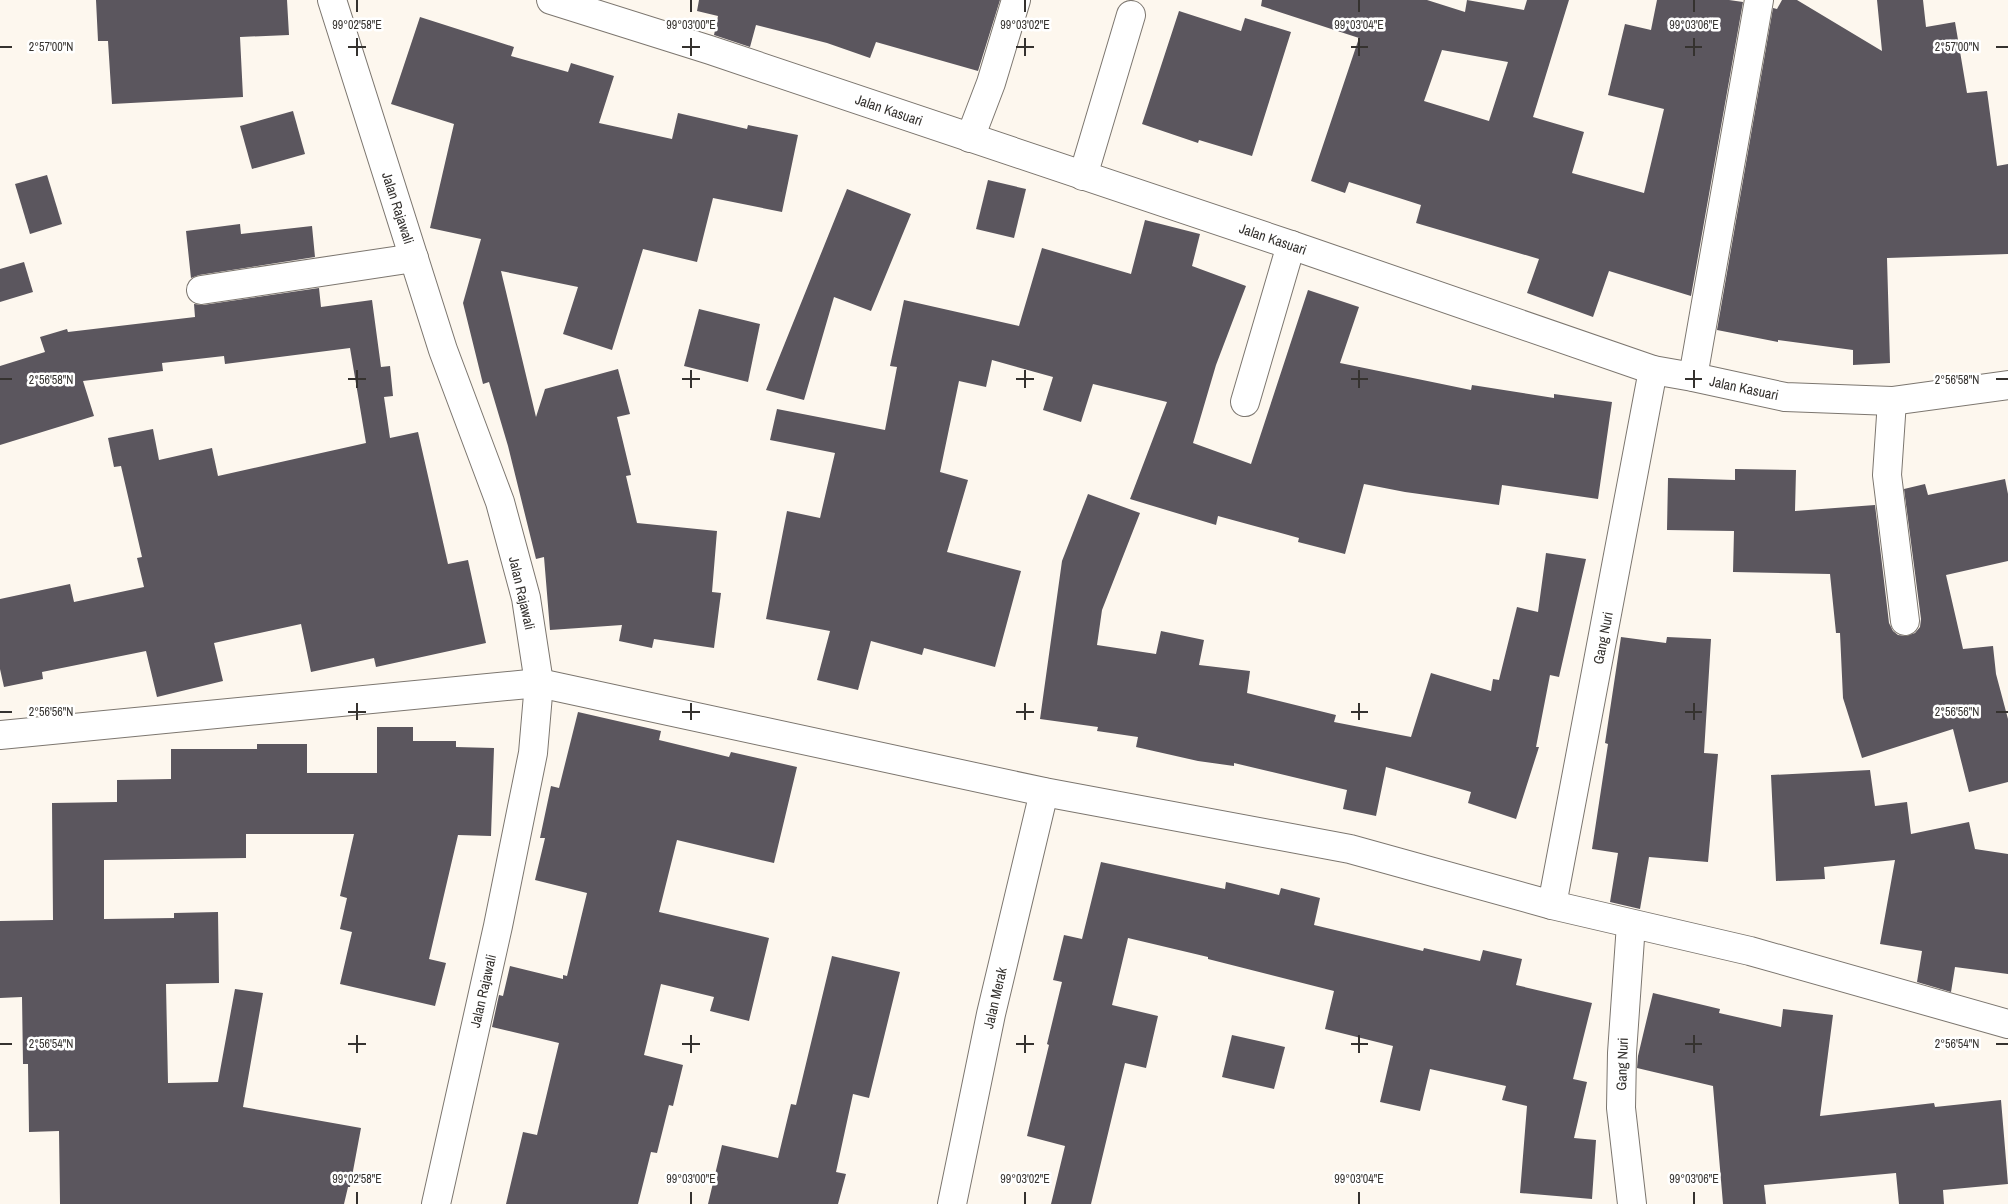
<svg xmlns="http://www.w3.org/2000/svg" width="2008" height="1204" font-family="'Archivo Narrow',sans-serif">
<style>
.building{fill:#5b565e;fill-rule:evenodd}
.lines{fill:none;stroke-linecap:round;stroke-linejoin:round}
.street-casing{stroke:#7c766f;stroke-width:30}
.street{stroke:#fff;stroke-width:28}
.ticks{fill:none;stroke:#35322f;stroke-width:2}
.labels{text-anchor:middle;stroke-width:5;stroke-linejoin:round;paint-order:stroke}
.street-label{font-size:14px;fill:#35322f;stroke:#fff}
.ticks-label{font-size:12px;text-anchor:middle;fill:#35322f;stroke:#fff;stroke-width:5;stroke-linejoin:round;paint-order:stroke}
</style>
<rect width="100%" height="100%" fill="#fdf7ee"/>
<g class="building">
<path d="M 96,0 L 287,0 L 289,35 L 240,37 L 243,97 L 112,104 L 108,41 L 98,41 Z"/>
<path d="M 699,0 L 1000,0 L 978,71 L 876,42 L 870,58 L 827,43 L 756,25 L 750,47 L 714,35 L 718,16 L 697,11 Z"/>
<path d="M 1262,0 L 1427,0 L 1465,12 L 1467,0 L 1524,10 L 1527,0 L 1569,0 L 1533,117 L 1584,132 L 1572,173 L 1644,193 L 1664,109 L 1608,95 L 1625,24 L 1651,30 L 1657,0 L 1729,0 L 1743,2 L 1691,296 L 1609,271 L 1593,317 L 1527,293 L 1539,259 L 1416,223 L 1421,205 L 1349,182 L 1345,193 L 1311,181 L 1359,38 L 1261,6 ZM 1442,50 L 1508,62 L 1489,121 L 1424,101 Z"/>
<path d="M 1782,0 L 1797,0 L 1882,51 L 1877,0 L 1923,0 L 1926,27 L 1955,22 L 1967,93 L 1987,91 L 1997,166 L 2008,164 L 2008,254 L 1887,258 L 1890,363 L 1853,365 L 1853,350 L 1778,340 L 1778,342 L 1717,330 L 1773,8 L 1777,9 Z"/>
<path d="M 1179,11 L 1241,31 L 1245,18 L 1291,32 L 1252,156 L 1199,140 L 1198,143 L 1142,124 Z"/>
<path d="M 420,17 L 514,47 L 511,56 L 568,72 L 571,63 L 614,76 L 599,123 L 672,139 L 678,113 L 747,129 L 748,125 L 798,135 L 782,212 L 713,198 L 697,262 L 643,249 L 612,350 L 563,334 L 578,287 L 501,271 L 536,417 L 545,389 L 618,369 L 630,414 L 617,417 L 631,475 L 626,476 L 637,523 L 717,531 L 712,592 L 721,593 L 714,648 L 654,639 L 652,648 L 619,641 L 622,625 L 550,630 L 544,557 L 536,559 L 508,446 L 489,382 L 483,384 L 463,303 L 481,239 L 430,228 L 454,124 L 391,104 Z"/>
<path d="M 293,111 L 305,154 L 252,169 L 240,126 Z"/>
<path d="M 47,175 L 62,224 L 30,234 L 15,184 Z"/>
<path d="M 988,180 L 1026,189 L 1014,238 L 976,229 Z"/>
<path d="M 847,189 L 911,214 L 871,311 L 834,297 L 804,400 L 766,390 Z"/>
<path d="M 1145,220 L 1200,234 L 1192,266 L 1246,286 L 1216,365 L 1193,443 L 1251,464 L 1308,290 L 1359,307 L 1340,363 L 1471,390 L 1472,385 L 1554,398 L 1554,394 L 1612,402 L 1598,499 L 1502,485 L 1499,505 L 1405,492 L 1364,484 L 1345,554 L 1298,542 L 1299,538 L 1218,516 L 1216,525 L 1130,499 L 1167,402 L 1093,384 L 1081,422 L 1043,410 L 1053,377 L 992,360 L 986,387 L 959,381 L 940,472 L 968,480 L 947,552 L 1021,571 L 995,667 L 924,648 L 922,655 L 871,641 L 858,690 L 817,680 L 830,631 L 766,619 L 787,511 L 820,518 L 835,453 L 770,440 L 777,409 L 885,430 L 897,367 L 890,366 L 904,300 L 1019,326 L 1042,248 L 1131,274 Z"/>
<path d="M 240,224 L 241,234 L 312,226 L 315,257 L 199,275 L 191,278 L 186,231 Z"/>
<path d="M 24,262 L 33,292 L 0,302 L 0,269 Z"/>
<path d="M 319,288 L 321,307 L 372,300 L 381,367 L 390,366 L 393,396 L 384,397 L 390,438 L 418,432 L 448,564 L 468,560 L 486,643 L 376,667 L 374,658 L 311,672 L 301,624 L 214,643 L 223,681 L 157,697 L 146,651 L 42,672 L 43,679 L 4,687 L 0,669 L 0,599 L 70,584 L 74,602 L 144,587 L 137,558 L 142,557 L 121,466 L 114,467 L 108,438 L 153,429 L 159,460 L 212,448 L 218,476 L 366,443 L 350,348 L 225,364 L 224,356 L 162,363 L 163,371 L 83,381 L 94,416 L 0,445 L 0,366 L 45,352 L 40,337 L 67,329 L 68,332 L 195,317 L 194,304 L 203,305 Z"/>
<path d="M 699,309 L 760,324 L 748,382 L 684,366 Z"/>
<path d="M 1735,469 L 1796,470 L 1795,511 L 1875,505 L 1889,623 L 1893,631 L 1898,635 L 1906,636 L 1915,633 L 1920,627 L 1921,619 L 1904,489 L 1925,484 L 1928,495 L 2005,479 L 2008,494 L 2008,561 L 1946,575 L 1963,649 L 1993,646 L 1996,674 L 2008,719 L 2008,782 L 1969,792 L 1953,729 L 1862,758 L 1843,698 L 1840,633 L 1836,633 L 1830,574 L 1733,572 L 1734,531 L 1667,530 L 1668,478 L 1735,480 Z"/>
<path d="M 1088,494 L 1140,513 L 1102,610 L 1097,645 L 1156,654 L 1161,631 L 1204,640 L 1199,665 L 1250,671 L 1247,693 L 1336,715 L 1334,722 L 1411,737 L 1431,673 L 1491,691 L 1493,679 L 1499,680 L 1517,607 L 1538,612 L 1546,553 L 1586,559 L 1559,677 L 1550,675 L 1536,747 L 1539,747 L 1516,819 L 1468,803 L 1471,792 L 1386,767 L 1376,816 L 1343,809 L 1347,790 L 1234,763 L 1234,766 L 1198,761 L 1136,747 L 1138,737 L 1097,731 L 1098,727 L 1040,719 L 1062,561 Z"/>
<path d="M 1621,637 L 1666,643 L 1667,637 L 1711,639 L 1704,753 L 1718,754 L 1708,862 L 1649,857 L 1640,909 L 1610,902 L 1618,853 L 1592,849 L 1608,744 L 1605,743 Z"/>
<path d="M 578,712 L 661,731 L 659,740 L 729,757 L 731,752 L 797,767 L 774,863 L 677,840 L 659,912 L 769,938 L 749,1021 L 710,1011 L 714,997 L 661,984 L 644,1055 L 683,1065 L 673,1106 L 669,1105 L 657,1153 L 651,1152 L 638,1204 L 506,1204 L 523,1132 L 537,1135 L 559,1043 L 492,1027 L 499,995 L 503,996 L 510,966 L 563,979 L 563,975 L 567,976 L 587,893 L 535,880 L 545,838 L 540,838 L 551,786 L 559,788 Z"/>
<path d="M 377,727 L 413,727 L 413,741 L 456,741 L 456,747 L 494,748 L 491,836 L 458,835 L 429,959 L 446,963 L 435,1006 L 340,984 L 352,932 L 340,929 L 347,898 L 340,896 L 354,834 L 246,834 L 246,858 L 104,860 L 104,919 L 174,918 L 174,913 L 218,912 L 219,983 L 166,984 L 168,1083 L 218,1082 L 235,989 L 263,993 L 243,1107 L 361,1128 L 350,1187 L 348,1187 L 344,1204 L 60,1204 L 59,1131 L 29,1132 L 28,1064 L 23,1064 L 22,997 L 0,998 L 0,921 L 53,920 L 52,803 L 117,802 L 117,780 L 171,779 L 171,749 L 257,749 L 257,744 L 307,744 L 307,773 L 377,773 Z"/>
<path d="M 1870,770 L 1875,806 L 1907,802 L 1911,834 L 1969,822 L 1975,849 L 2008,854 L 2008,974 L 1955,967 L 1951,992 L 1917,982 L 1922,951 L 1880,944 L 1895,860 L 1824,867 L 1825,879 L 1776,881 L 1771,775 Z"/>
<path d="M 1101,862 L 1225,889 L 1226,882 L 1279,895 L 1281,888 L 1320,898 L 1314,925 L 1423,951 L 1424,948 L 1480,961 L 1483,950 L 1522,959 L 1516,985 L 1592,1003 L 1573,1079 L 1587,1082 L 1574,1138 L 1596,1140 L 1592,1199 L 1520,1193 L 1527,1106 L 1502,1100 L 1506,1086 L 1430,1069 L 1420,1111 L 1380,1102 L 1393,1046 L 1325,1029 L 1334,991 L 1208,959 L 1208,957 L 1128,938 L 1112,1005 L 1158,1016 L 1146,1068 L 1125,1063 L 1091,1204 L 1051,1204 L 1065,1146 L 1027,1136 L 1049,1045 L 1047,1044 L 1062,982 L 1053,980 L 1064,935 L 1082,939 Z"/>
<path d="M 832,956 L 900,972 L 869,1098 L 853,1094 L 836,1172 L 846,1174 L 838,1204 L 708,1204 L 722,1145 L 778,1158 L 791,1104 L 796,1105 Z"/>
<path d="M 1653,993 L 1720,1009 L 1719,1013 L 1781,1027 L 1783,1009 L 1833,1015 L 1820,1116 L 1934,1103 L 1935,1107 L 2001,1100 L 2008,1184 L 1943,1190 L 1944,1204 L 1899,1204 L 1896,1173 L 1764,1185 L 1766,1204 L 1723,1204 L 1713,1086 L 1637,1068 L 1638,1056 Z"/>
<path d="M 1232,1035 L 1285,1047 L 1274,1089 L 1222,1077 Z"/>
</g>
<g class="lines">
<g class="street-casing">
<g id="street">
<path d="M 332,0 L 443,350 L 500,502 L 526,598 L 539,683 L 533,753 L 498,926 L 436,1204"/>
<path d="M 551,0 L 710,50 L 1291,245 L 1653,370 L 1693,377 L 1785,397 L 1892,401 L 2008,385"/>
<path d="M 970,138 L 991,83 L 1016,0"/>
<path d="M 1083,176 L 1131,15"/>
<path d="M 201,290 L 414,258"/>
<path d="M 1693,377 L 1759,0"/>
<path d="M 1892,401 L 1887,475 L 1905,621"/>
<path d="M 1245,402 L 1291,245"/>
<path d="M 0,735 L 539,683 L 1044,792 L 1350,849 L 1552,905 L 1750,951 L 2008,1024"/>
<path d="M 1552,905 L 1653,370"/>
<path d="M 1631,924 L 1622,1053 L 1621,1108 L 1632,1204"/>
<path d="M 952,1204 L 991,1014 L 1044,792"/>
</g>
</g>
<use href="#street" class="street"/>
</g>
<path class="ticks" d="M 357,0 L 357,12M 691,0 L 691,12M 1025,0 L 1025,12M 1359,0 L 1359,12M 1694,0 L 1694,12M 357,38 L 357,56M 691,38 L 691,56M 1025,38 L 1025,56M 1359,38 L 1359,56M 1694,38 L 1694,56M 0,47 L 12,47M 348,47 L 366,47M 682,47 L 700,47M 1016,47 L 1034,47M 1351,47 L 1368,47M 1685,47 L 1702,47M 1996,47 L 2008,47M 357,370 L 357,388M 691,370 L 691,388M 1025,370 L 1025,388M 1359,370 L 1359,388M 1694,370 L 1694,388M 0,379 L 12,379M 348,379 L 366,379M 682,379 L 700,379M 1016,379 L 1034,379M 1351,379 L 1368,379M 1685,379 L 1702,379M 1996,379 L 2008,379M 357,703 L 357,720M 691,703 L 691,720M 1025,703 L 1025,720M 1359,703 L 1359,720M 1694,703 L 1694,720M 0,712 L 12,712M 348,712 L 366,712M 682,712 L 700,712M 1016,712 L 1034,712M 1351,712 L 1368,712M 1685,712 L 1702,712M 1996,712 L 2008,712M 357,1035 L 357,1053M 691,1035 L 691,1053M 1025,1035 L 1025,1053M 1359,1035 L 1359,1053M 1694,1035 L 1694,1053M 0,1044 L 12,1044M 348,1044 L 366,1044M 682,1044 L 700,1044M 1016,1044 L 1034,1044M 1351,1044 L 1368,1044M 1685,1044 L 1702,1044M 1996,1044 L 2008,1044M 357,1192 L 357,1204M 691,1192 L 691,1204M 1025,1192 L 1025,1204M 1359,1192 L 1359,1204M 1694,1192 L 1694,1204"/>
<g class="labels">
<g class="street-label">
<text transform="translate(889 110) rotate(19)" y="5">Jalan Kasuari</text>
<text transform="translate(398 208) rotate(72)" y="5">Jalan Rajawali</text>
<text transform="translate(1273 239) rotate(19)" y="5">Jalan Kasuari</text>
<text transform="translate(1744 388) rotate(12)" y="5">Jalan Kasuari</text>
<text transform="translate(522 593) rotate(77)" y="5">Jalan Rajawali</text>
<text transform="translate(1603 638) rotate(-79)" y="5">Gang Nuri</text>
<text transform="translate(483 991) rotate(-77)" y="5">Jalan Rajawali</text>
<text transform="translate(995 998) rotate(-77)" y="5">Jalan Merak</text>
<text transform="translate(1622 1064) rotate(-88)" y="5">Gang Nuri</text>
</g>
</g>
<g class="ticks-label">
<text x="357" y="29">99°02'58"E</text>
<text x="691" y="29">99°03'00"E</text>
<text x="1025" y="29">99°03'02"E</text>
<text x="1359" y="29">99°03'04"E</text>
<text x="1694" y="29">99°03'06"E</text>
<text x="51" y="51">2°57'00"N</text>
<text x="1957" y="51">2°57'00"N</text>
<text x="51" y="384">2°56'58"N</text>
<text x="1957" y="384">2°56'58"N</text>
<text x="51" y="716">2°56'56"N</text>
<text x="1957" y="716">2°56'56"N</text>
<text x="51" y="1048">2°56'54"N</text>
<text x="1957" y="1048">2°56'54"N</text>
<text x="357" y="1183">99°02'58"E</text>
<text x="691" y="1183">99°03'00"E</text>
<text x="1025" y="1183">99°03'02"E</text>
<text x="1359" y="1183">99°03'04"E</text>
<text x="1694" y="1183">99°03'06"E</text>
</g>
</svg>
